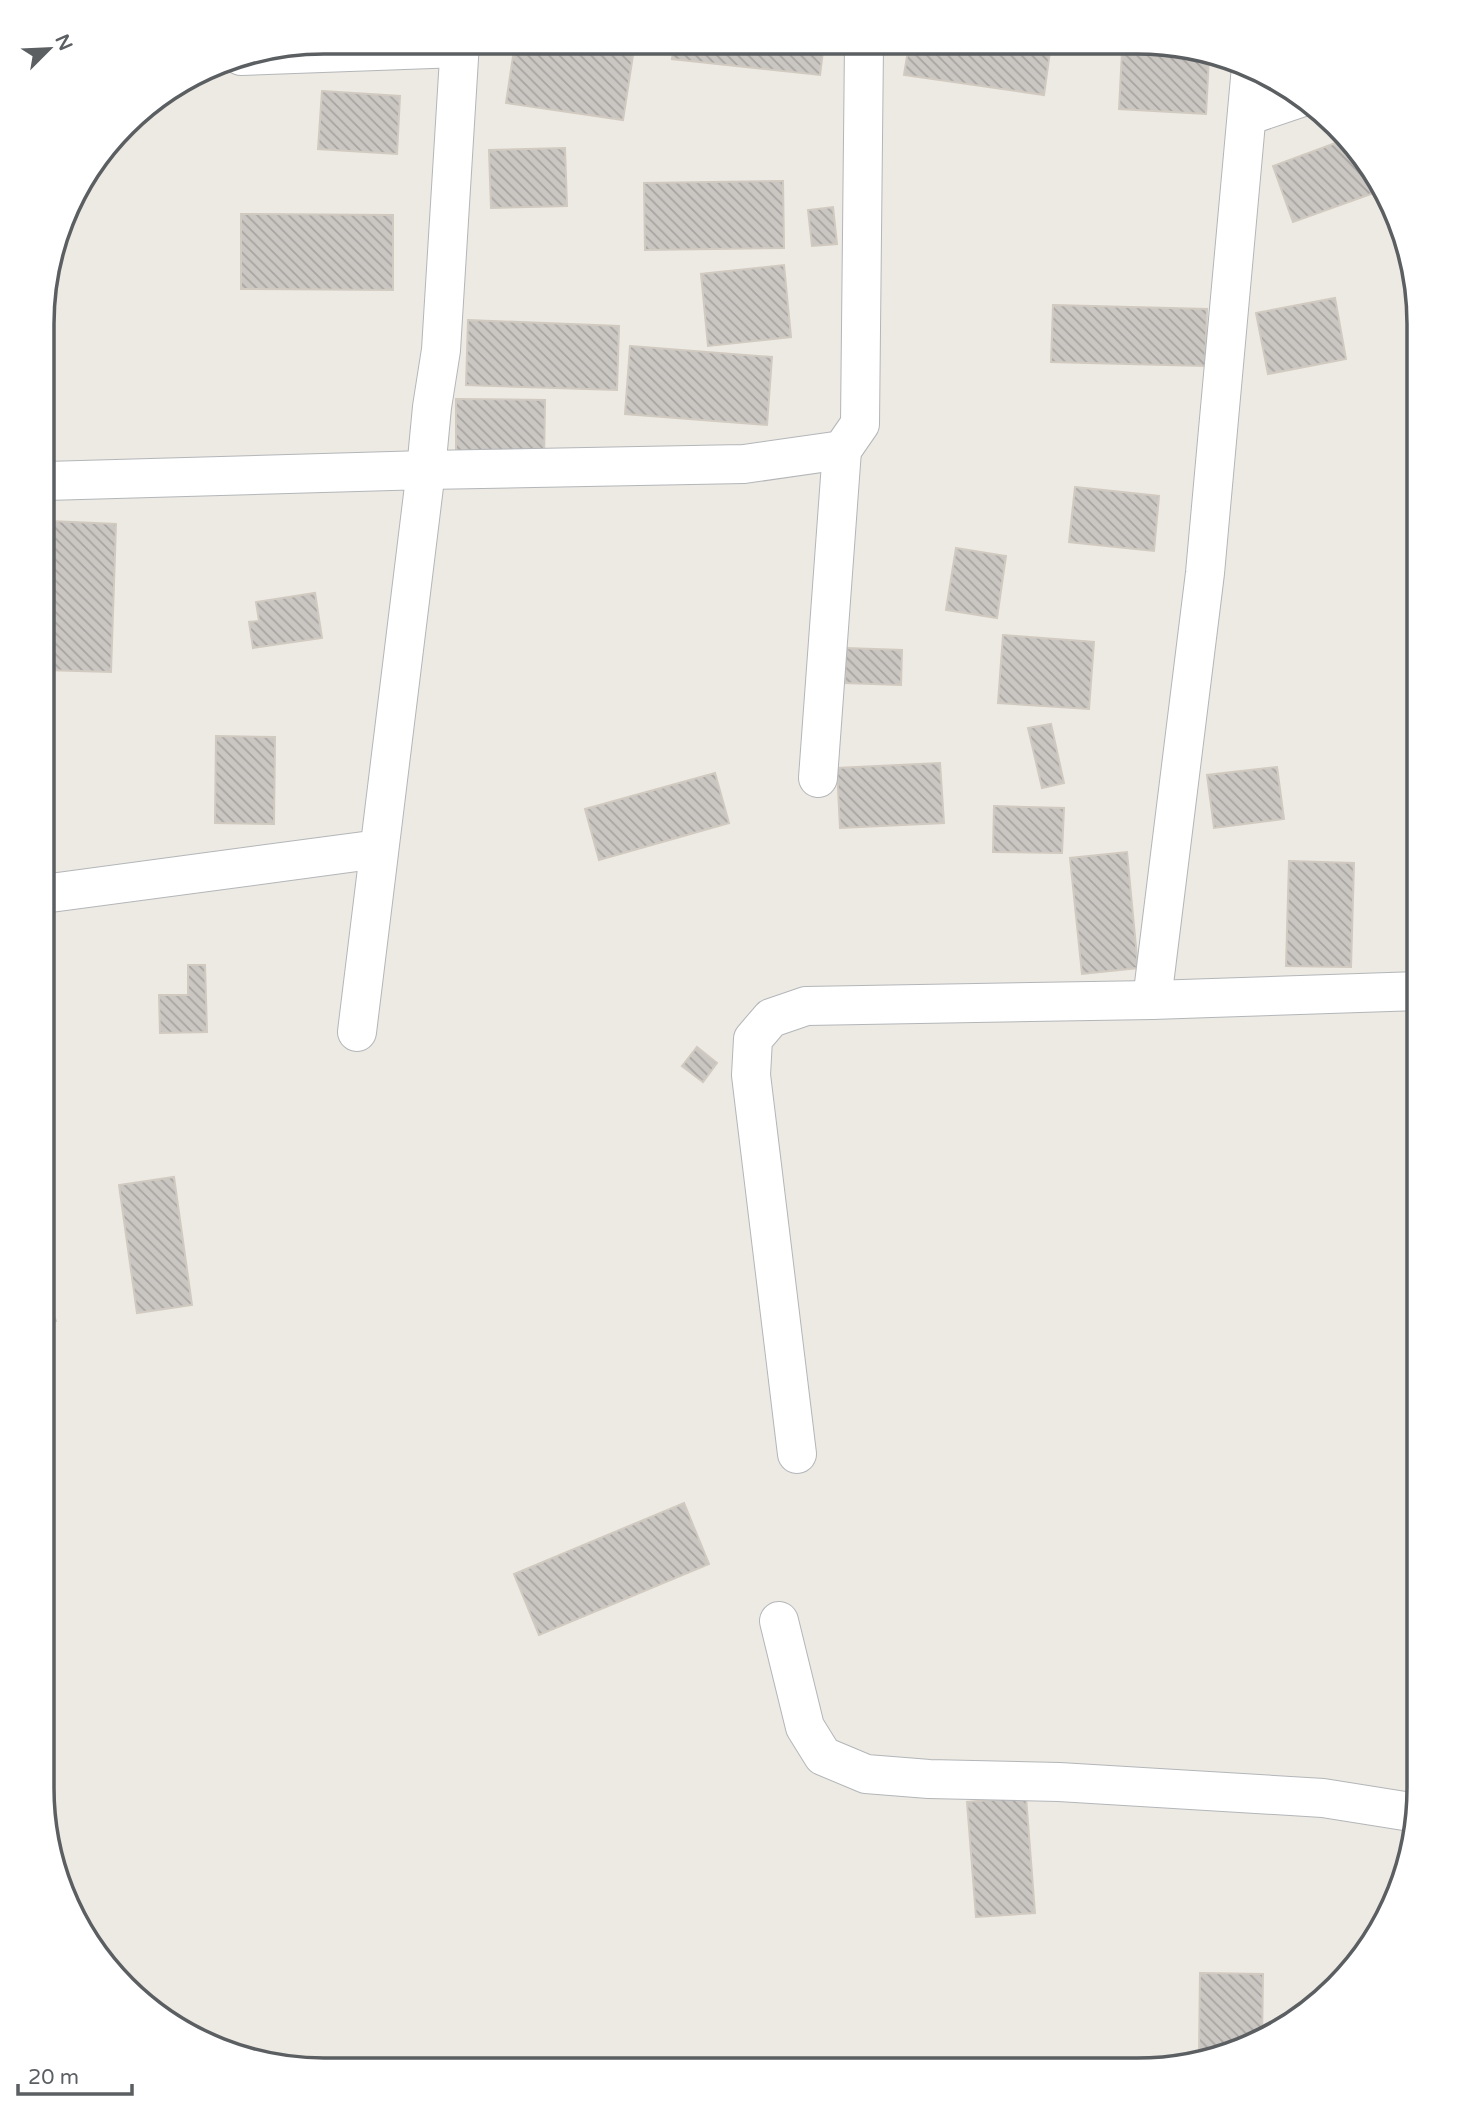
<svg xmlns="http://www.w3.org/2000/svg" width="1461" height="2112" font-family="'Varela Round',sans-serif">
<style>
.building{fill:url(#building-back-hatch);stroke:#d1cac1;stroke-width:2}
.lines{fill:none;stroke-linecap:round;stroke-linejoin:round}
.minor-casing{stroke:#b3b6b9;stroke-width:40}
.minor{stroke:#fff;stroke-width:38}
.rim{fill:none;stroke:#5b5f62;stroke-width:3.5}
</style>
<defs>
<pattern id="building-back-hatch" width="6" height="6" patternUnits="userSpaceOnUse" patternTransform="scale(1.75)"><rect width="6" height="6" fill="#cac6c2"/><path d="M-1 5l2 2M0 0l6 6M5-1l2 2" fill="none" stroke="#a7a4a1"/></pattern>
</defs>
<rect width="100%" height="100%" fill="#ede9e3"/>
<g class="building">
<path d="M 515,43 L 548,43 L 633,55 L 623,120 L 506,103 Z"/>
<path d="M 674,43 L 824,43 L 820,75 L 672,59 Z"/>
<path d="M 909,44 L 1051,44 L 1044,95 L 904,75 Z"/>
<path d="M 1122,52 L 1209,57 L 1206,114 L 1119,109 Z"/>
<path d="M 322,91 L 400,96 L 397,154 L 318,149 Z"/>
<path d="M 1341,141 L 1382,190 L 1293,222 L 1273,166 Z"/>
<path d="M 565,148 L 567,206 L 491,208 L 489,150 Z"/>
<path d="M 783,181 L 784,248 L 645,250 L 644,183 Z"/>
<path d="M 833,207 L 837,244 L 812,246 L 808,210 Z"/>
<path d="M 241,214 L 393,215 L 393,290 L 241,289 Z"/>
<path d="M 55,256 L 56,273 L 49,273 Z"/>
<path d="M 784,265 L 791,337 L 708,346 L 701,274 Z"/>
<path d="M 1335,298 L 1346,359 L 1268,374 L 1256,313 Z"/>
<path d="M 1053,305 L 1207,309 L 1205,366 L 1051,362 Z"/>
<path d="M 468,320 L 619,326 L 617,390 L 466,385 Z"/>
<path d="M 630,346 L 772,357 L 767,425 L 625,414 Z"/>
<path d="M 456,399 L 545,400 L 544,463 L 456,463 Z"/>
<path d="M 1075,487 L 1159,496 L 1154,551 L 1069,542 Z"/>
<path d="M 50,521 L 116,524 L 111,672 L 45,670 Z"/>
<path d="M 956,548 L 1006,556 L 997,618 L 946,610 Z"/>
<path d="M 315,593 L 322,638 L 253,648 L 249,622 L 259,621 L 256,602 Z"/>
<path d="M 1003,635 L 1094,642 L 1089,709 L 998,703 Z"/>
<path d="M 846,648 L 902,650 L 901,685 L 845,683 Z"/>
<path d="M 1051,724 L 1064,783 L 1042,788 L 1028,728 Z"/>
<path d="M 216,736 L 275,737 L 274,824 L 215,823 Z"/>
<path d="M 940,763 L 944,823 L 840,828 L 837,768 Z"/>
<path d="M 1277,767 L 1284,819 L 1214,828 L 1207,775 Z"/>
<path d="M 715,773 L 729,823 L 599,860 L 585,809 Z"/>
<path d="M 994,806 L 1064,808 L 1062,853 L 993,852 Z"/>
<path d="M 1127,852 L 1138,968 L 1082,974 L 1070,858 Z"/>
<path d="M 1289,861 L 1354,863 L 1351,967 L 1286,966 Z"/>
<path d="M 188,965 L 205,965 L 207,1032 L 160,1033 L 159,995 L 188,995 Z"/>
<path d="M 697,1047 L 717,1063 L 703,1082 L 682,1066 Z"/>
<path d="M 174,1177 L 192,1305 L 137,1313 L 119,1185 Z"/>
<path d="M 43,1291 L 56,1321 L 43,1327 Z"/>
<path d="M 684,1503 L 709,1564 L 539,1635 L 514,1574 Z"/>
<path d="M 1026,1797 L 1035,1913 L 976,1917 L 967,1802 Z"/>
<path d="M 1200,1973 L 1263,1974 L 1262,2041 L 1199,2055 Z"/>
</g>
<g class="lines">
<g class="minor-casing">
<g id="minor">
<path d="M 460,42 L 441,350 L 432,407 L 426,470 L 744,464 L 842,450 L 860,424 L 864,44"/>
<path d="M 241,56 L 459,48"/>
<path d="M 1247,116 L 1303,97"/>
<path d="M 46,481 L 426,470 L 357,1032"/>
<path d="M 818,778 L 842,450"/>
<path d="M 43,894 L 379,849"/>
<path d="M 1152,1000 L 1205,573 L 1251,67"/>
<path d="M 797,1454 L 751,1075 L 753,1039 L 771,1018 L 806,1006 L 1152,1000 L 1419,991"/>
<path d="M 779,1621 L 805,1727 L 823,1756 L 866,1774 L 929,1779 L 1059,1782 L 1323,1798 L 1417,1813"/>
</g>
</g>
<use href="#minor" class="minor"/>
</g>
<path d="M0 0H1461V2112H0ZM324 54H1137A270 270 0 0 1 1407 324V1788A270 270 0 0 1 1137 2058H324A270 270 0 0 1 54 1788V324A270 270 0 0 1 324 54Z" fill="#fff" fill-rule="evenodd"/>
<path class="rim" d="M324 54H1137A270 270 0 0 1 1407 324V1788A270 270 0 0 1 1137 2058H324A270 270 0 0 1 54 1788V324A270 270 0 0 1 324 54Z"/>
<g transform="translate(49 49) rotate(66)" stroke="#ffffff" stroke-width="5" paint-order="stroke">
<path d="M0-5L12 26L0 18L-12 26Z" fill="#5b5f62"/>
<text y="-10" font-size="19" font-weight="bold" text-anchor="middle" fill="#5b5f62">N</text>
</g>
<path d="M18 2084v10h114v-10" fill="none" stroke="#5b5f62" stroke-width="3.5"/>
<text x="28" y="2084" font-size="21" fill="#5b5f62" stroke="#ffffff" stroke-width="5" paint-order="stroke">20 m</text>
</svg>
